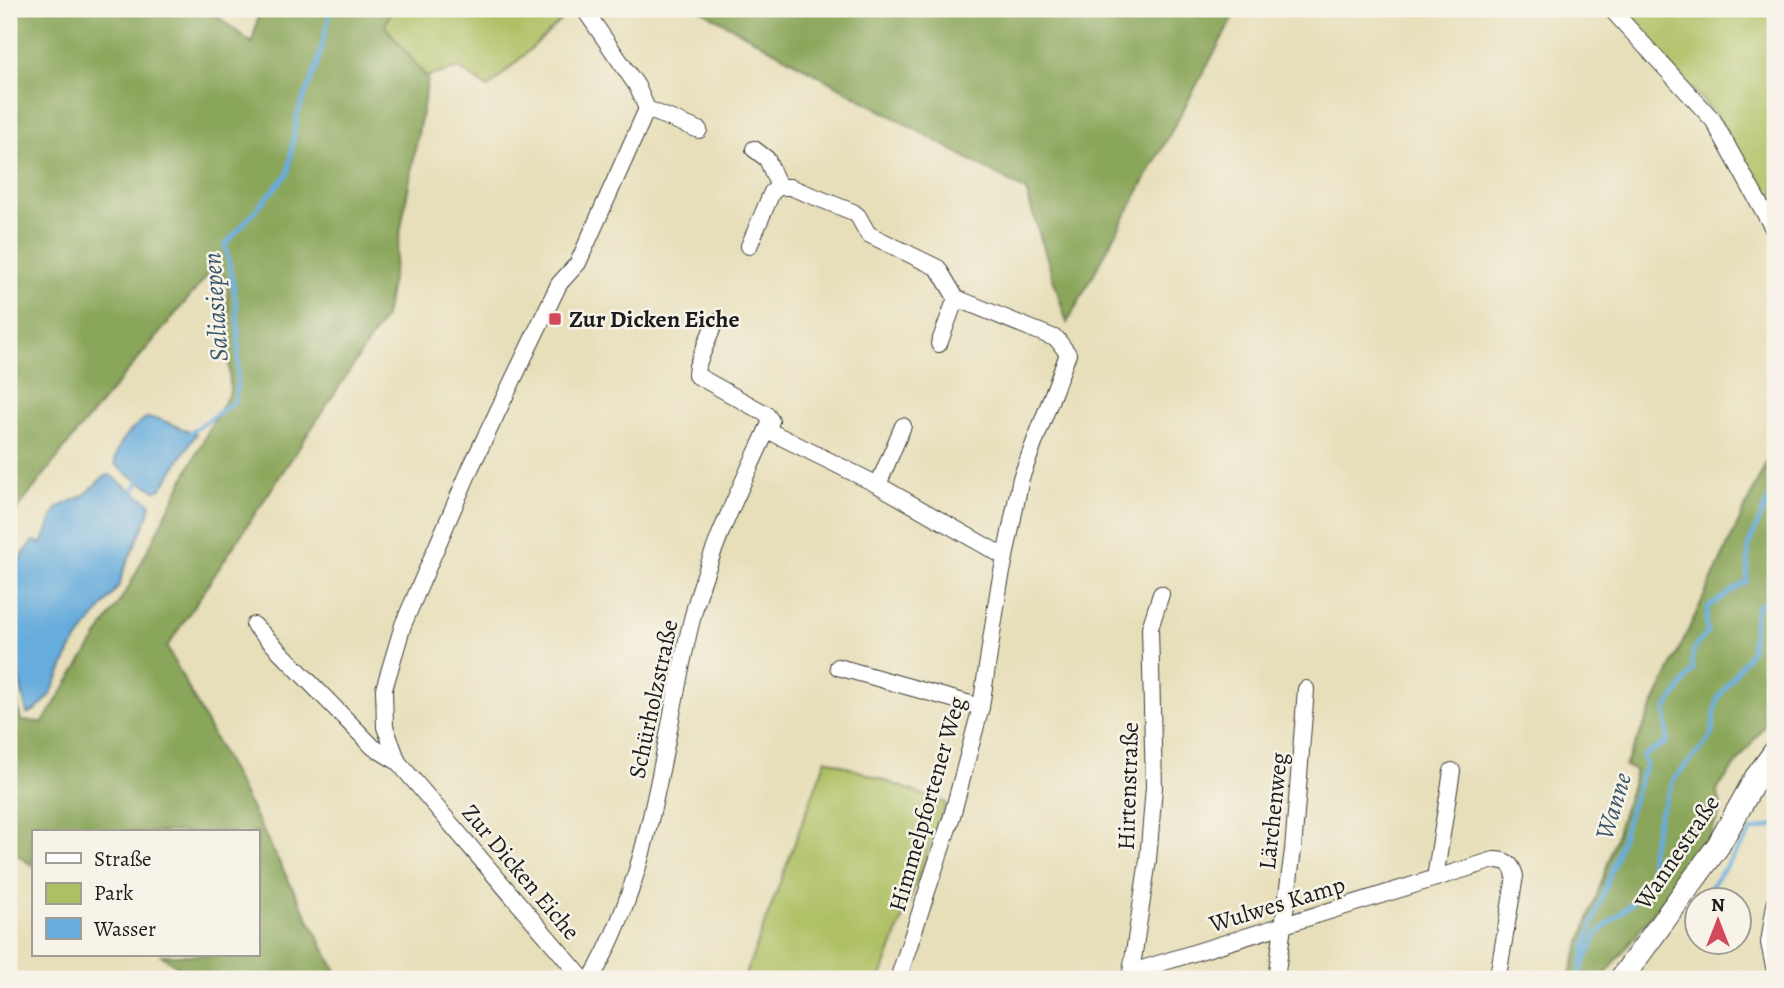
<svg xmlns="http://www.w3.org/2000/svg" width="1784" height="988" font-family="Alegreya,serif">
<style>
.green{fill:#aec064;stroke:#656e40;stroke-width:2}
.forest{fill:#8aa65a;stroke:#53613b;stroke-width:2}
.water{fill:#66acdc;stroke:#41647c;stroke-width:2}
.lines{fill:none;stroke-linecap:round;stroke-linejoin:round}
.stream{stroke:#66acdc;stroke-width:4.5}
.street-casing{stroke:#3a3934;stroke-width:18}
.secondary-casing{stroke:#3a3934;stroke-width:25}
.street{stroke:#fff;stroke-width:16}
.secondary{stroke:#fff;stroke-width:23}
.poi-dot{fill:#d1495b;stroke:#f7f3e8;stroke-width:2.5}
.labels{text-anchor:middle;stroke-width:5;stroke-linejoin:round;paint-order:stroke}
.poi-label{font-size:24px;font-weight:bold;fill:#1c1c1c;stroke:#f7f3e8;text-anchor:start}
.street-label{font-size:24px;fill:#1c1c1c;stroke:#f7f3e8}
.water-label{font-size:26px;font-style:italic;fill:#3a5669;stroke:#f7f3e8}
</style>
<rect width="100%" height="100%" fill="#f7f3e8"/>
<filter id="ink" filterUnits="userSpaceOnUse"><feTurbulence type="fractalNoise" baseFrequency=".0143" numOctaves="2"/><feDisplacementMap in="SourceGraphic" scale="14" xChannelSelector="R" yChannelSelector="G"/><feConvolveMatrix kernelMatrix="1 2 1 2 8 2 1 2 1" color-interpolation-filters="sRGB"/></filter>
<filter id="wash" filterUnits="userSpaceOnUse"><feTurbulence type="fractalNoise" baseFrequency=".00686" numOctaves="4" result="noise"/><feDisplacementMap in="SourceGraphic" scale="28" xChannelSelector="R" yChannelSelector="G"/><feGaussianBlur stdDeviation="1.57" result="paint"/><feColorMatrix in="noise" values="0 0 0 0 0 0 0 0 0 0 0 0 0 0 0 0 0 1.4 0 .05"/><feComposite in="paint" operator="in"/></filter>
<g filter="url(#wash)">
<rect width="100%" height="100%" fill="#e7dfba"/>
<g class="green">
<path d="M 393,9 L 574,9 L 488,88 L 459,68 L 418,79 L 380,33 Z"/>
<path d="M 1616,9 L 1775,9 L 1775,217 L 1717,116 Z"/>
<path d="M 826,759 L 946,803 L 880,979 L 744,979 Z"/>
</g>
<g class="forest">
<path d="M 13,9 L 208,9 L 252,43 L 260,9 L 391,9 L 385,26 L 428,79 L 385,317 L 167,647 L 340,979 L 191,979 L 183,970 L 161,955 L 257,955 L 257,832 L 33,832 L 33,866 L 9,849 L 9,662 L 21,721 L 43,722 L 130,585 L 206,435 L 230,392 L 227,286 L 217,264 L 82,426 L 9,520 L 9,208 L 14,58 Z"/>
<path d="M 699,9 L 1238,9 L 1067,323 L 1026,191 Z"/>
<path d="M 1775,444 L 1775,711 L 1717,790 L 1722,809 L 1706,844 L 1602,979 L 1568,979 L 1607,866 L 1636,771 L 1625,766 Z"/>
</g>
<g class="water">
<path d="M 146,418 L 159,419 L 196,434 L 161,489 L 156,491 L 127,474 L 115,464 C 114,446 131,428 146,418 Z"/>
<path d="M 110,475 L 151,504 L 149,514 L 122,574 L 120,584 C 106,604 90,622 76,642 C 60,665 55,704 27,714 C 18,672 0,608 15,567 C 19,558 28,549 34,540 L 41,544 C 49,534 48,518 58,508 C 64,503 80,499 88,492 C 96,485 99,477 110,475 Z"/>
</g>
<g class="lines">
<g class="stream">
<path d="M 188,435 L 235,401 C 242,345 239,301 225,245 L 288,173 L 297,115 L 317,66 L 331,9"/>
<path d="M 131,494 L 142,477"/>
<path d="M 1709,889 L 1752,831 L 1775,825"/>
<path d="M 1582,968 L 1597,934 L 1634,901 L 1651,880 L 1651,850 L 1659,816 L 1674,779 L 1711,737 L 1717,700 L 1751,651 L 1756,608 L 1768,599 L 1769,580 L 1775,566"/>
<path d="M 1579,979 C 1585,940 1601,902 1614,864 C 1625,831 1632,797 1646,765 L 1643,756 L 1667,742 L 1666,709 L 1693,670 C 1690,651 1694,645 1708,633 L 1706,624 L 1708,607 L 1747,581 L 1749,544 L 1775,484"/>
</g>
</g>
</g>
<g filter="url(#ink)">
<g class="lines">
<g class="street-casing">
<g id="street">
<path d="M 1611,9 L 1713,120 L 1775,232"/>
<path d="M 647,109 L 699,130"/>
<path d="M 754,149 L 767,159 L 779,187"/>
<path d="M 749,246 L 772,192 L 779,187 L 790,187 L 853,212 L 858,216 L 868,234 L 938,268 L 956,298 L 1057,339 L 1068,354 L 1021,478 L 999,587 L 981,707 L 952,816 L 898,979"/>
<path d="M 715,322 L 697,366 L 696,375 L 766,414 L 771,421 L 767,430"/>
<path d="M 939,344 L 956,298"/>
<path d="M 878,485 L 903,426"/>
<path d="M 254,625 L 373,747 L 398,762 L 583,979"/>
<path d="M 838,667 L 981,707"/>
<path d="M 398,762 L 385,727 L 384,689 L 403,625 L 471,467 L 559,284 L 578,263 L 647,109 L 637,86 L 584,9"/>
<path d="M 1435,878 L 1452,771"/>
<path d="M 1775,904 L 1769,943 L 1775,972"/>
<path d="M 1132,972 L 1494,860 C 1507,860 1512,864 1515,876 L 1499,970"/>
<path d="M 591,979 C 654,870 662,743 691,623 C 707,555 738,493 767,430 L 878,485 L 1005,557"/>
<path d="M 1130,979 L 1148,860 L 1154,787 L 1150,628 L 1161,594"/>
<path d="M 1276,979 L 1293,850 L 1306,689"/>
</g>
</g>
<g class="secondary-casing">
<path id="secondary" d="M 1621,979 L 1718,846 L 1756,778 L 1775,752"/>
</g>
<use href="#street" class="street"/>
<use href="#secondary" class="secondary"/>
</g>
</g>
<rect class="poi-dot" x="548" y="312" width="14" height="14" rx="3.5"/>
<g class="labels">
<g class="poi-label">
<text x="569" y="327">Zur Dicken Eiche</text>
</g>
<g class="street-label">
<text transform="translate(653 699) rotate(-78)" y="8">Schürholzstraße</text>
<text transform="translate(1128 786) rotate(-88)" y="8">Hirtenstraße</text>
<text transform="translate(927 804) rotate(-74)" y="8">Himmelpfortener Weg</text>
<text transform="translate(1273 811) rotate(-84)" y="8">Lärchenweg</text>
<text transform="translate(1677 852) rotate(-56)" y="8">Wannestraße</text>
<text transform="translate(521 872) rotate(50)" y="8">Zur Dicken Eiche</text>
<text transform="translate(1277 904) rotate(-17)" y="8">Wulwes Kamp</text>
</g>
<g class="water-label">
<text transform="translate(215 307) rotate(-94)" y="9">Saliasiepen</text>
<text transform="translate(1613 806) rotate(-73)" y="9">Wanne</text>
</g>
</g>
<rect width="1784" height="988" fill="none" stroke="#f7f3e8" stroke-width="35"/>
<rect x="32" y="830" width="228" height="126" fill="#f7f3e8" stroke="#9f9d96" stroke-width="2"/>
<rect x="46" y="853" width="35" height="10" fill="#ffffff" stroke="#9f9d96" stroke-width="2"/>
<text x="94" y="866" font-size="21" fill="#1c1c1c">Straße</text>
<rect x="46" y="883" width="35" height="21" fill="#aec064" stroke="#9f9d96" stroke-width="2"/>
<text x="94" y="900" font-size="21" fill="#1c1c1c">Park</text>
<rect x="46" y="918" width="35" height="21" fill="#66acdc" stroke="#9f9d96" stroke-width="2"/>
<text x="94" y="936" font-size="21" fill="#1c1c1c">Wasser</text>
<g transform="translate(1718 921)"><circle r="33" fill="#f7f3e8" stroke="#9f9d96" stroke-width="2"/>
<path d="M0-5L12 26L0 18L-12 26Z" fill="#d1495b"/>
<text y="-10" font-size="19" font-weight="bold" text-anchor="middle" fill="#1c1c1c">N</text>
</g>
</svg>
